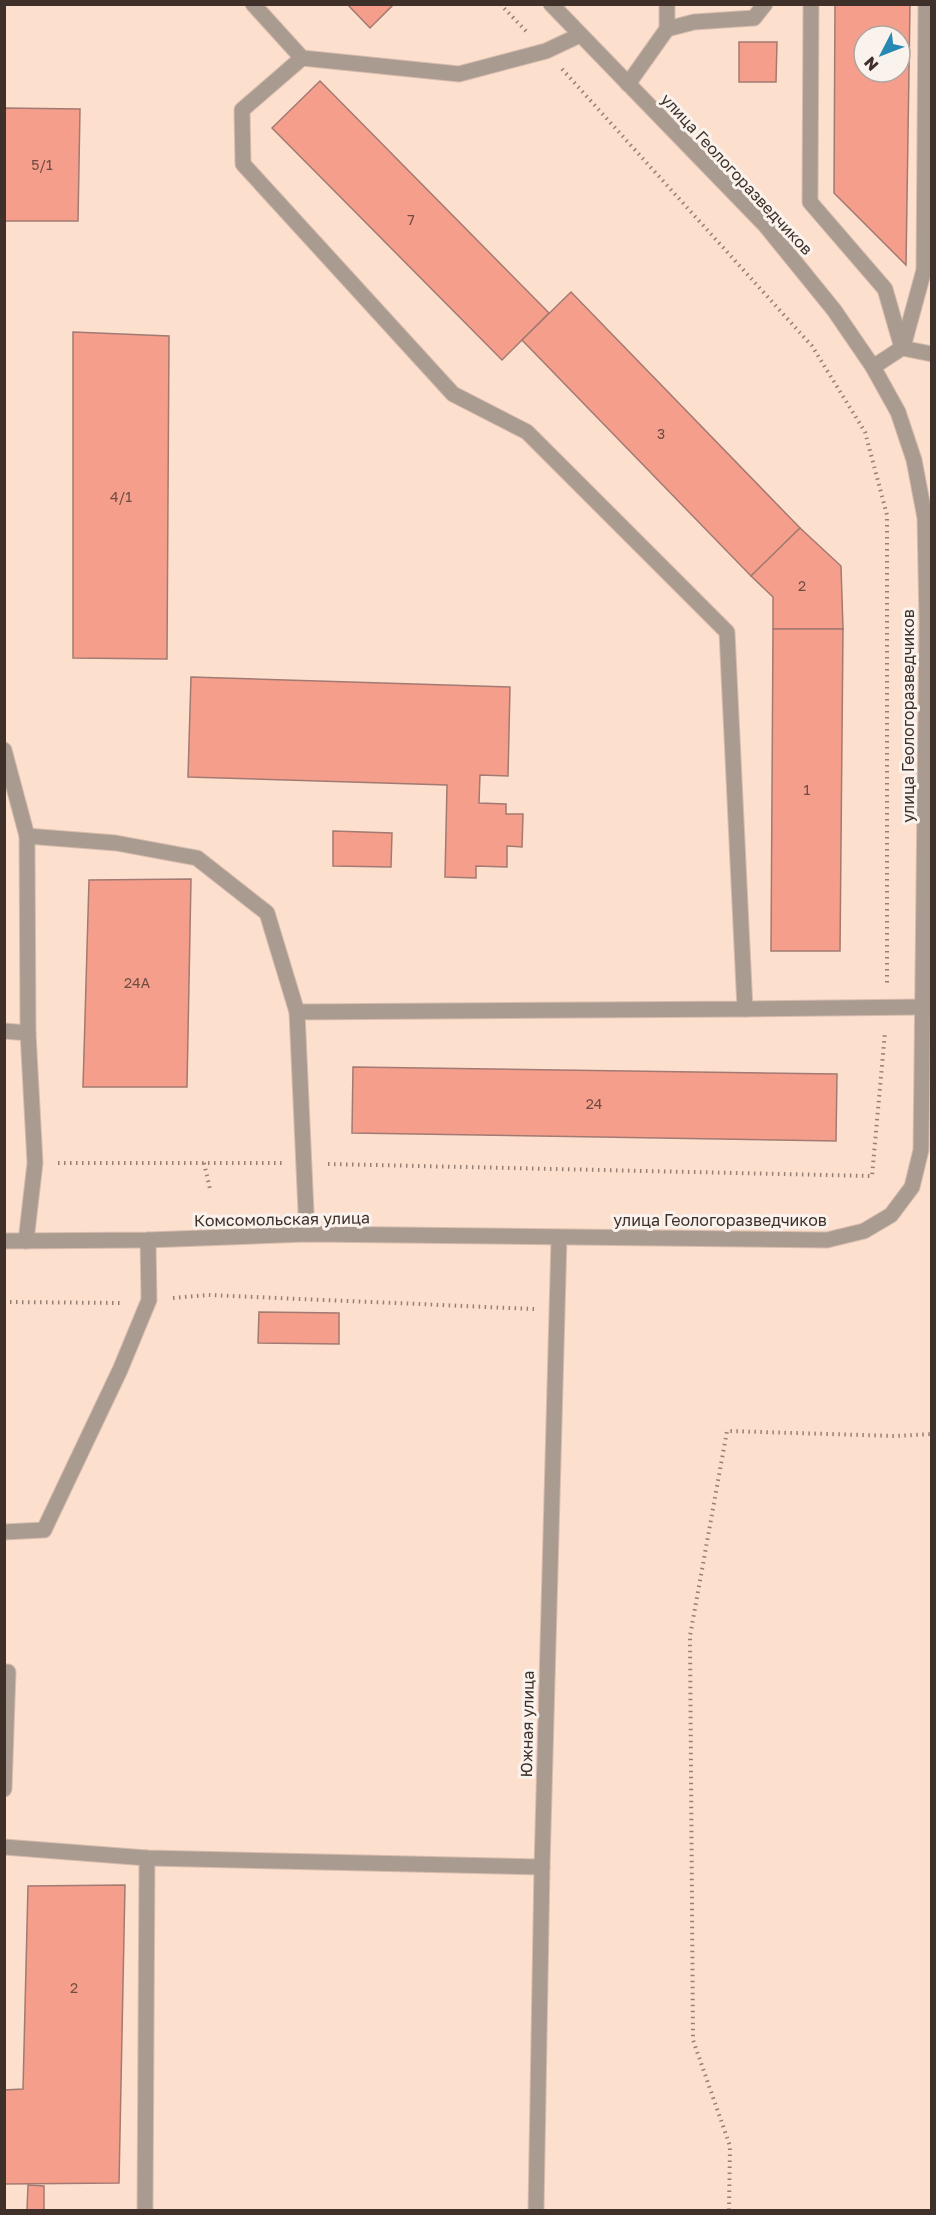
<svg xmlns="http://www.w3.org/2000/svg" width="936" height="2215" font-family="'Golos Text',sans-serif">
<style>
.building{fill:#f69e8c;stroke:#a27a72;stroke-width:1.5;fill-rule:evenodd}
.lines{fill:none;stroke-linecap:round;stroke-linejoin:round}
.service-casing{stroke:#d7bcad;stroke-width:17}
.minor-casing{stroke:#d7bcad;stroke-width:17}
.tertiary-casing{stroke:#d7bcad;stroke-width:17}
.path{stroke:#968074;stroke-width:4;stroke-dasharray:1.5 4.5;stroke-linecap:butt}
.service{stroke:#aa9b91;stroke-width:15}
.minor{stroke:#aa9b91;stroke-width:15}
.tertiary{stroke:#aa9b91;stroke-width:15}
.labels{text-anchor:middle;stroke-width:6;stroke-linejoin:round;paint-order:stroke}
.number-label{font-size:14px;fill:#6d4c42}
.street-label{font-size:16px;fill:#3f3129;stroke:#f9f2ed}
</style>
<rect width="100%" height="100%" fill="#fddfce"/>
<g class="building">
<path d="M 347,4 L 394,4 L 370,28 Z"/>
<path d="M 835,4 L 910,4 L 906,265 L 834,193 ZM 864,36 L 900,36 L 900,72 L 864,72 Z"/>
<path d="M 739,42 L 777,42 L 776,82 L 739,82 Z"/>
<path d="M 320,81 L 549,313 L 502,360 L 272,128 Z"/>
<path d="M 4,108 L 80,109 L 78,221 L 4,221 Z"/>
<path d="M 571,292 L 800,528 L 751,576 L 522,340 Z"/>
<path d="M 73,332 L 169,336 L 167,659 L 73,658 Z"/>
<path d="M 800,528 L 841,566 L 843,629 L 773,629 L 773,597 L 751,576 Z"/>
<path d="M 773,629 L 843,629 L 840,951 L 771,951 Z"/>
<path d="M 191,677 L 510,687 L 508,776 L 480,775 L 479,803 L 506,804 L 506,814 L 523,814 L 522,847 L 507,846 L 507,867 L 476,866 L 476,878 L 445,877 L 447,785 L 188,777 Z"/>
<path d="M 333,831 L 392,833 L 391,867 L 333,866 Z"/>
<path d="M 191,879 L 187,1087 L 83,1087 L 89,880 Z"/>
<path d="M 353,1067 L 837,1074 L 836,1141 L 352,1133 Z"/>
<path d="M 259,1312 L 339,1313 L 339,1344 L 258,1343 Z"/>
<path d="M 125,1885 L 119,2183 L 4,2184 L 4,2090 L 23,2089 L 28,1886 Z"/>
<path d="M 28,2185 L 44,2186 L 44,2210 L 27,2210 Z"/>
</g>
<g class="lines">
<g class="service-casing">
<g id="service">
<path d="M 253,4 L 302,58"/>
<path d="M 811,4 L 810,202 L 885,289 L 902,348"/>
<path d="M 667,29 L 694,22 L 754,18 L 765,4"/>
<path d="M 628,84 L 667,29 L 667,4"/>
<path d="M 903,347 L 924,270 L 926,4"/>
<path d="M 873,367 L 902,348 L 932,354"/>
<path d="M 4,750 L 27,836"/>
<path d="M 745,1009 L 923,1007"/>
<path d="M 4,1031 L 28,1033"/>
<path d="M 307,1234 L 297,1012 L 745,1009 L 727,632 L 527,432 L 453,394 L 243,164 L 242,110 L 302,58 L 459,74 L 546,51 L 580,35"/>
<path d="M 26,1241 L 35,1163 L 28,1033 L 27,836 L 116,843 L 197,858 L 267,913 L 297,1012"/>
<path d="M 4,1532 L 44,1530 L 120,1370 L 149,1300 L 148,1240"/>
<path d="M 4,1672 L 8,1672 L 4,1789"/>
<path d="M 4,1847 L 147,1858 L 542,1867"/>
<path d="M 145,2210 L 147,1858"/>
</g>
</g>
<g class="minor-casing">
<path id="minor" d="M 536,2210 L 542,1867 L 559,1238"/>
</g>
<g class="tertiary-casing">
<path id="tertiary" d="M 4,1241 L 148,1240 L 307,1234 L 827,1240 L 864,1231 L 891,1215 L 912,1187 L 921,1150 L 927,621 L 925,518 L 914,460 L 898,412 L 873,367 L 834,310 L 765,225 L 551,4"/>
</g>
<g class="path">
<path d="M 500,4 L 526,31"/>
<path d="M 562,69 L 812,346 L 865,432 L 887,515 L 887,985"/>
<path d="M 58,1163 L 282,1163"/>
<path d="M 204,1163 L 210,1189"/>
<path d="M 328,1164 L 872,1176 L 885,1032"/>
<path d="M 173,1298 L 208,1295 L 534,1309"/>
<path d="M 4,1302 L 121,1303"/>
<path d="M 729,2210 L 730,2146 L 693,2040 L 690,1636 L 727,1431 L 896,1436 L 932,1434"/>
</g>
<use href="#service" class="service"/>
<use href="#minor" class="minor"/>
<use href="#tertiary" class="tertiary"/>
</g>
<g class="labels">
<g class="number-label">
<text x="42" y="170">5/1</text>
<text x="411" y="225">7</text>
<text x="661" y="439">3</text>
<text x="121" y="502">4/1</text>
<text x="802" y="591">2</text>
<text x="807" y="795">1</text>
<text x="137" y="988">24А</text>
<text x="594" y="1109">24</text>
<text x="74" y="1993">2</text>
</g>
<g class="street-label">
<text transform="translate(737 174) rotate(47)" y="6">улица Геологоразведчиков</text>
<text transform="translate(908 716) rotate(-90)" y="6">улица Геологоразведчиков</text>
<text transform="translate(282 1219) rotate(-1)" y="6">Комсомольская улица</text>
<text x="720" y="1226">улица Геологоразведчиков</text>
<text transform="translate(527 1724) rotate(-89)" y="6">Южная улица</text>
</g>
</g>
<rect width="936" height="2215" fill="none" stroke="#3f3129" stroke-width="12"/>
<g transform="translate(882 54) rotate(228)"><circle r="28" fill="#f9f2ed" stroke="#afa59f" stroke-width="1.5"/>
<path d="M0-4.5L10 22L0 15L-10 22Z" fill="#2789b3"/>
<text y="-9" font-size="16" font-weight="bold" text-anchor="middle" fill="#3f3129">N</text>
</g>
</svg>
